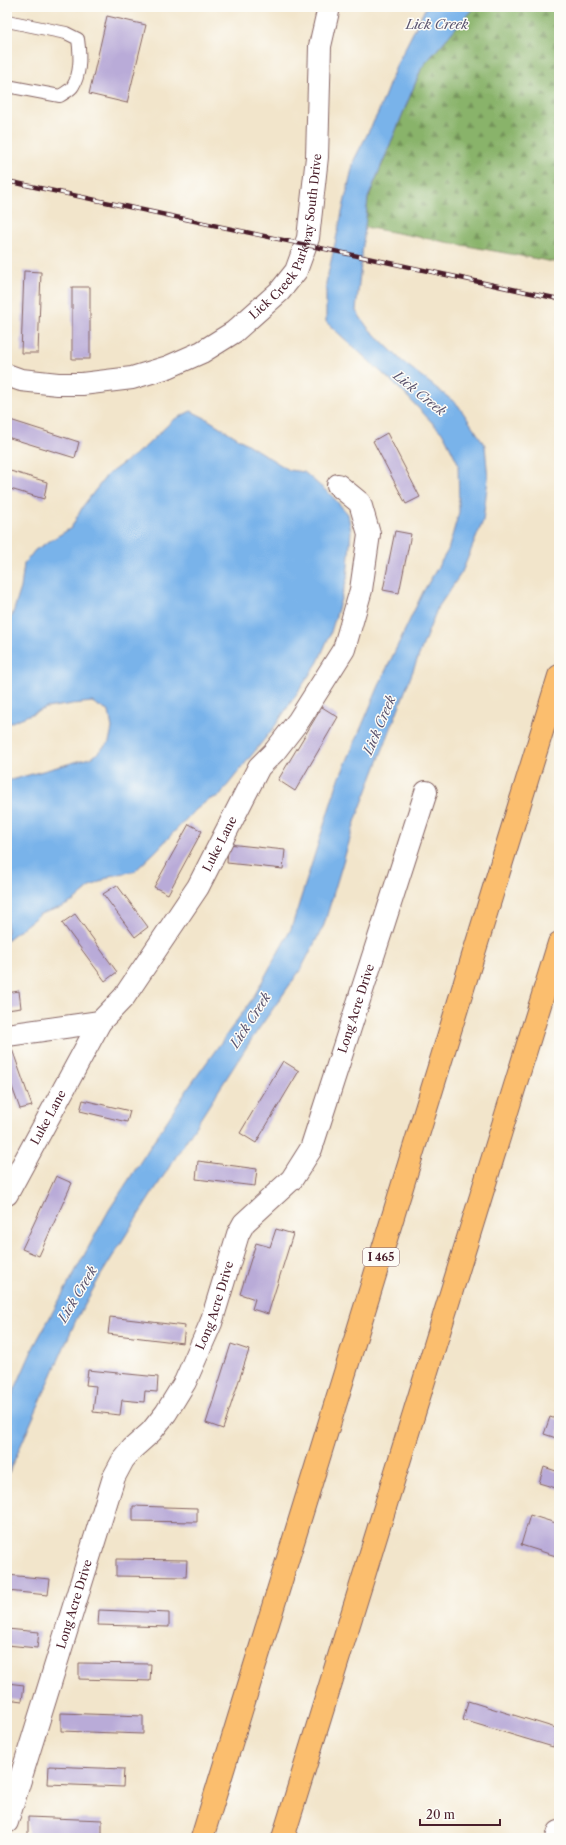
<svg xmlns="http://www.w3.org/2000/svg" width="566" height="1845" font-family="'Libre Caslon Text',serif">
<style>
.forest{fill:url(#forest-firs);stroke:#6a694b}
.water{fill:#79b3ea;stroke:#62698a}
.building{fill:#b9abd8}
.lines{fill:none;stroke-linecap:round;stroke-linejoin:round}
.lane-casing{stroke:#856463;stroke-width:14}
.street-casing{stroke:#856463;stroke-width:24}
.highway-casing{stroke:#856463;stroke-width:24}
.lane{stroke:#fff;stroke-width:12}
.street{stroke:#fff;stroke-width:22}
.highway{stroke:#fbbe6e;stroke-width:22}
.rail-casing{stroke:#4a1f2b;stroke-width:4.5}
.rail{stroke:#fdfcf7;stroke-width:3;stroke-dasharray:9;stroke-linecap:butt}
.labels{text-anchor:middle;stroke-width:3;stroke-linejoin:round;paint-order:stroke}
.shield{fill:#fdfcf7;stroke:#806168;stroke-width:1}
.shield-label{font-size:11px;font-weight:bold;fill:#4a1f2b}
.street-label{font-size:12px;fill:#4a1f2b;stroke:#fdfcf7}
.water-label{font-size:13px;font-style:italic;fill:#5a536e;stroke:#fdfcf7}
</style>
<defs>
<pattern id="forest-firs" width="22" height="20" patternUnits="userSpaceOnUse"><rect width="22" height="20" fill="#89b36b"/><path d="M5 1l3.5 6h-7zM16 11l3.5 6h-7z" fill="#729158"/></pattern>
</defs>
<rect width="100%" height="100%" fill="#fdfcf7"/>
<filter id="ink" filterUnits="userSpaceOnUse"><feTurbulence type="fractalNoise" baseFrequency=".025" numOctaves="2"/><feDisplacementMap in="SourceGraphic" scale="8" xChannelSelector="R" yChannelSelector="G"/><feConvolveMatrix kernelMatrix="1 2 1 2 8 2 1 2 1" color-interpolation-filters="sRGB"/></filter>
<filter id="wash" filterUnits="userSpaceOnUse"><feTurbulence type="fractalNoise" baseFrequency=".012" numOctaves="4" result="noise"/><feDisplacementMap in="SourceGraphic" scale="16" xChannelSelector="R" yChannelSelector="G"/><feGaussianBlur stdDeviation="0.9" result="paint"/><feColorMatrix in="noise" values="0 0 0 0 0 0 0 0 0 0 0 0 0 0 0 0 0 1.4 0 .05"/><feComposite in="paint" operator="in"/></filter>
<g filter="url(#wash)">
<rect width="100%" height="100%" fill="#f2e5cb"/>
<path class="forest" d="M 474,7 L 559,7 L 559,263 L 365,227 L 368,199 L 422,67 Z"/>
<g class="water">
<path d="M 426,7 L 474,7 L 422,67 L 368,198 L 356,311 L 368,328 L 402,361 L 458,405 L 485,445 L 488,479 L 483,521 L 462,572 L 437,609 L 414,668 L 356,819 L 324,925 L 301,969 L 253,1037 L 139,1214 L 101,1275 L 76,1320 L 7,1477 L 7,1407 L 34,1346 L 109,1210 L 189,1087 L 253,998 L 291,929 L 337,784 L 384,674 L 423,592 L 448,550 L 459,512 L 458,463 L 444,435 L 402,391 L 326,322 L 326,283 L 354,160 L 378,113 L 397,64 Z"/>
<path d="M 191,411 L 207,419 L 289,470 L 304,472 L 332,496 L 348,514 L 351,531 L 347,579 L 331,632 L 318,662 L 275,726 L 219,796 L 208,800 L 192,813 L 155,852 L 135,871 L 110,876 L 89,888 L 74,901 L 62,907 L 40,914 L 7,940 L 7,781 L 93,757 L 109,742 L 112,728 L 109,712 L 92,702 L 73,704 L 46,708 L 7,724 L 7,623 L 12,616 L 21,588 L 24,564 L 35,550 L 71,528 L 83,506 L 107,475 L 145,447 L 173,420 Z"/>
</g>
<g id="blocks">
<g class="building">
<path d="M 107,16 L 146,25 L 127,103 L 89,94 Z"/>
<path d="M 24,271 L 41,272 L 38,353 L 21,353 Z"/>
<rect x="72" y="287" width="18" height="72"/>
<path d="M 7,419 L 79,442 L 75,458 L 7,437 Z"/>
<path d="M 387,433 L 420,497 L 406,504 L 373,441 Z"/>
<path d="M 7,470 L 47,482 L 44,499 L 7,488 Z"/>
<path d="M 395,531 L 411,534 L 399,593 L 383,590 Z"/>
<path d="M 322,707 L 338,717 L 295,791 L 278,780 Z"/>
<path d="M 189,824 L 202,831 L 168,894 L 154,887 Z"/>
<path d="M 228,844 L 285,850 L 283,869 L 227,863 Z"/>
<path d="M 117,885 L 148,927 L 135,937 L 103,894 Z"/>
<path d="M 75,914 L 117,972 L 105,981 L 62,923 Z"/>
<path d="M 19,991 L 21,1008 L 7,1010 L 7,993 Z"/>
<path d="M 12,1049 L 32,1106 L 20,1109 L 7,1073 L 7,1051 Z"/>
<path d="M 283,1061 L 299,1071 L 256,1143 L 240,1133 Z"/>
<path d="M 83,1100 L 130,1111 L 127,1122 L 80,1111 Z"/>
<path d="M 198,1161 L 257,1169 L 255,1186 L 196,1179 Z"/>
<path d="M 56,1176 L 72,1183 L 39,1256 L 22,1249 Z"/>
<path d="M 276,1229 L 293,1234 L 268,1314 L 252,1309 L 255,1299 L 240,1294 L 256,1243 L 270,1247 Z"/>
<path d="M 110,1317 L 185,1326 L 183,1343 L 108,1334 Z"/>
<path d="M 231,1344 L 249,1350 L 223,1429 L 206,1423 Z"/>
<path d="M 88,1370 L 158,1377 L 157,1392 L 145,1391 L 144,1402 L 122,1400 L 120,1415 L 93,1412 L 96,1386 L 86,1385 Z"/>
<path d="M 550,1417 L 559,1420 L 559,1439 L 544,1434 Z"/>
<path d="M 544,1467 L 559,1472 L 559,1489 L 539,1483 Z"/>
<path d="M 133,1506 L 197,1508 L 197,1522 L 133,1521 Z"/>
<path d="M 530,1515 L 559,1524 L 559,1557 L 521,1545 Z"/>
<path d="M 116,1559 L 187,1560 L 186,1577 L 116,1576 Z"/>
<path d="M 7,1575 L 50,1579 L 48,1595 L 7,1591 Z"/>
<path d="M 99,1610 L 169,1613 L 169,1627 L 98,1625 Z"/>
<path d="M 7,1629 L 39,1632 L 37,1648 L 7,1645 Z"/>
<path d="M 79,1663 L 151,1664 L 150,1681 L 79,1679 Z"/>
<path d="M 7,1683 L 24,1685 L 22,1701 L 7,1699 Z"/>
<path d="M 468,1701 L 559,1729 L 553,1747 L 463,1720 Z"/>
<path d="M 61,1713 L 143,1716 L 143,1734 L 61,1731 Z"/>
<path d="M 7,1736 L 9,1736 L 8,1747 L 7,1747 Z"/>
<path d="M 49,1766 L 124,1769 L 123,1787 L 48,1784 Z"/>
<path d="M 28,1817 L 102,1820 L 102,1838 L 28,1836 Z"/>
</g>
</g>
</g>
<g filter="url(#ink)">
<use href="#blocks" fill-opacity="0" stroke="#856463" stroke-width="1"/>
<g class="lines">
<g class="lane-casing">
<path id="lane" d="M 7,21 L 66,33 L 78,39 C 80,53 81,73 73,86 C 71,90 64,93 60,96 L 7,86"/>
</g>
<g class="street-casing">
<g id="street">
<path id="s1" d="M 7,375 L 21,380 L 58,384 L 82,384 L 132,378 L 168,367 L 202,352 L 234,332 L 280,291 L 296,271 L 308,238 L 317,157 L 320,46 L 329,7"/>
<path d="M 7,1035 L 100,1022"/>
<path id="s2" d="M 7,1194 L 100,1022 L 124,997 L 198,887 L 259,767 L 275,751 L 299,720 L 344,649 L 361,590 L 369,534 L 360,503 L 338,485"/>
<path id="s3" d="M 7,1822 L 114,1477 L 123,1460 L 132,1449 L 151,1432 L 166,1413 L 185,1382 L 211,1323 L 238,1234 L 244,1223 L 292,1179 L 311,1149 L 426,792"/>
<path d="M 557,1838 L 559,1832"/>
</g>
</g>
<g class="highway-casing">
<g id="highway">
<path d="M 202,1838 L 559,676"/>
<path d="M 283,1838 L 559,943"/>
</g>
</g>
<use href="#lane" class="lane"/>
<use href="#street" class="street"/>
<use href="#highway" class="highway"/>
<g class="rail-casing">
<path id="rail" d="M 7,181 L 559,299"/>
</g>
<use href="#rail" class="rail"/>
</g>
</g>
<g class="labels">
<rect class="shield" x="363" y="1248" width="36" height="18" rx="3"/>
<g class="shield-label">
<text x="381" y="1261">I 465</text>
</g>
<g class="street-label">
<text dy="4" stroke="none"><textPath href="#s1" startOffset="354">Lick Creek Parkway South Drive</textPath></text>
<text dy="4" stroke="none"><textPath href="#s2" startOffset="411">Luke Lane</textPath></text>
<text dy="4" stroke="none"><textPath href="#s3" startOffset="899">Long Acre Drive</textPath></text>
<text dy="4" stroke="none"><textPath href="#s2" startOffset="87">Luke Lane</textPath></text>
<text dy="4" stroke="none"><textPath href="#s3" startOffset="563">Long Acre Drive</textPath></text>
<text dy="4" stroke="none"><textPath href="#s3" startOffset="228">Long Acre Drive</textPath></text>
</g>
<g class="water-label">
<text x="437" y="29">Lick Creek</text>
<text transform="translate(420 393) rotate(39)" y="5">Lick Creek</text>
<text transform="translate(379 725) rotate(-67)" y="5">Lick Creek</text>
<text transform="translate(250 1020) rotate(-57)" y="5">Lick Creek</text>
<text transform="translate(77 1294) rotate(-59)" y="5">Lick Creek</text>
</g>
</g>
<rect width="566" height="1845" fill="none" stroke="#fdfcf7" stroke-width="24"/>
<path d="M420 1819v6h80v-6" fill="none" stroke="#4a1f2b" stroke-width="2"/>
<text x="426" y="1819" font-size="12" fill="#4a1f2b" stroke="#fdfcf7" stroke-width="3" paint-order="stroke">20 m</text>
</svg>
